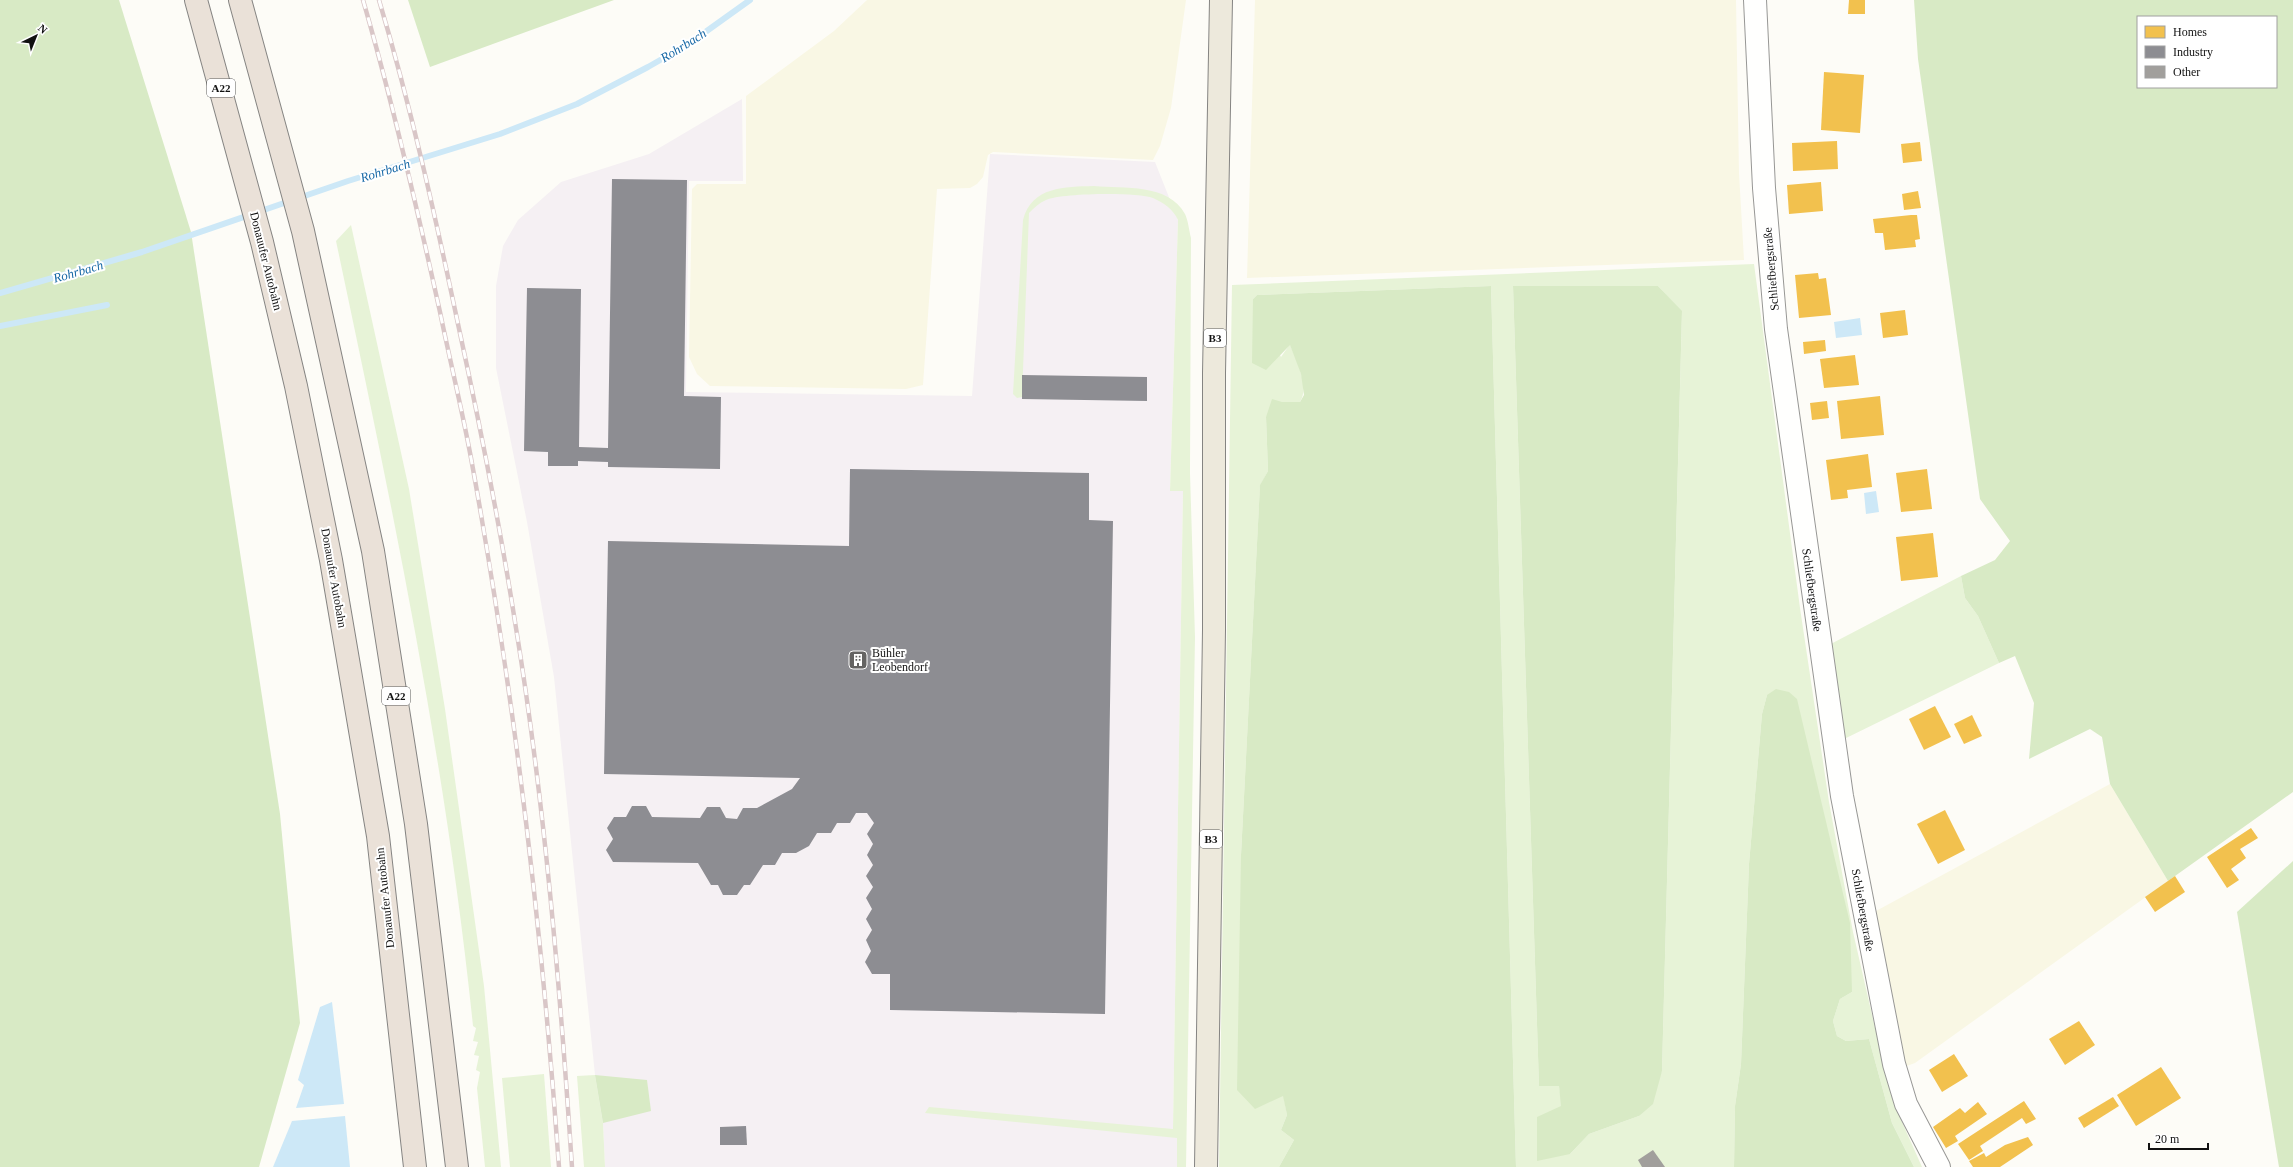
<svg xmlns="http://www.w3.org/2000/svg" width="2293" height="1167" font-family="'Times New Roman',serif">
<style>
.industrial{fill:#f5f0f3}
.farmland{fill:#f9f7e4}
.green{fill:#e7f3d7;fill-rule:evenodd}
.forest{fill:#d8eac5;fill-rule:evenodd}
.water{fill:#cde8f7}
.homes{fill:#f2c14e}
.industry{fill:#8d8d92}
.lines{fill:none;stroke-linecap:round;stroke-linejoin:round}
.stream{stroke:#cde8f7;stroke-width:6}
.building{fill:#a19f9c}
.minor-casing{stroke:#979795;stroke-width:24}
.major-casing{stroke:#858482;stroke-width:24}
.highway-casing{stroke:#858482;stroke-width:24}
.minor{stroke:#fffffe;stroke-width:22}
.major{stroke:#ede9dc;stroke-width:22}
.highway{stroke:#eae1d8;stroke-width:22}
.rail-casing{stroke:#d9c6c7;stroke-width:4.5}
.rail{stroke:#fff;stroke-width:3;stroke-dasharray:9;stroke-linecap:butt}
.labels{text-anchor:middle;stroke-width:4;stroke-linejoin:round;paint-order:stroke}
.shield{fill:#fff;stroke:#585858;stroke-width:1}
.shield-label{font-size:11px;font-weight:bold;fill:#111}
.street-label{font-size:12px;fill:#111;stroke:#fff}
.poi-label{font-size:12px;fill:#111;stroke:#fff;text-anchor:start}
.water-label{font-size:13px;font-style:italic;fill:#1768a6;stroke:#fff}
</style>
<rect width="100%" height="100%" fill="#fdfcf7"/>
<path class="industrial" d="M 742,99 L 743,181 L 689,181 L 686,392 L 972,396 L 990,154 L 1155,162 L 1178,220 L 1170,491 L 1183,491 L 1173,1129 L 1178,1138 L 1177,1167 L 605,1167 L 603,1123 L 595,1075 L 554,677 L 527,522 L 496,368 L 496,286 L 503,246 L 518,220 L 561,182 L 649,154 Z"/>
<g class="farmland">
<path d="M 867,0 L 1186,0 L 1171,108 L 1160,146 L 1153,160 L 993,152 L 988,155 L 983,177 L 977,184 L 970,188 L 937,189 L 923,385 L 906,389 L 710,386 L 697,374 L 689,357 L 692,189 L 697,184 L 746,184 L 746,96 L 834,31 Z"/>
<path d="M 1255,0 L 1736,0 L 1739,173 L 1744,260 L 1247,278 Z"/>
<path d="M 2110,784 L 2168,881 L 1915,1063 L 1904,1067 L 1875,917 L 1876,911 Z"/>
</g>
<g class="green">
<path d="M 1094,186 C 1124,189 1168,183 1185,214 C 1188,220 1189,230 1191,238 L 1190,473 L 1195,637 L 1186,1167 L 1177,1167 L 1177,1138 L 925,1113 L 929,1107 L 1173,1129 L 1183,491 L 1170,491 L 1178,220 C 1173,209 1164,203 1153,198 C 1137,192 1062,193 1046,200 C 1039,203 1034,208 1029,213 L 1022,397 L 1017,398 L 1013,394 L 1023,220 C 1032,186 1065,187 1094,186 Z"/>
<path d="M 351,225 L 409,489 L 445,709 L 484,986 L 501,1167 L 485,1167 L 477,1088 L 480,1072 L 476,1070 L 479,1056 L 474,1055 L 478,1042 L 473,1041 L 476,1028 L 473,1026 C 446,761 391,501 336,241 Z"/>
<path d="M 1754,264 L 1800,608 L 1829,802 L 1853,932 L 1887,1080 L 1902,1122 L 1922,1167 L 1914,1167 L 1892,1123 L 1869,1039 L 1846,1041 L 1837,1036 L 1833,1021 L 1840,999 L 1852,992 L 1767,695 L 1762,714 L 1749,864 L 1741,1064 L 1735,1106 L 1734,1167 L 1516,1167 L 1491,286 L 1257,295 L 1253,299 L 1281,357 L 1290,344 C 1296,361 1310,386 1300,402 L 1282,402 L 1266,417 L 1268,471 L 1260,486 L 1241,855 L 1287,1115 L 1281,1130 L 1294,1140 L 1279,1167 L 1219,1167 L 1232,285 ZM 1513,286 L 1658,286 L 1682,312 L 1662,1071 L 1639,1116 L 1589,1134 L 1570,1154 L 1559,1086 L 1539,1086 Z"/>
<path d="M 1961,576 L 1965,598 L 1978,616 L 1999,663 L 1838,742 L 1825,647 Z"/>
<path d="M 544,1074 L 551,1167 L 510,1167 L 502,1078 Z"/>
<path d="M 595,1075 L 603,1123 L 605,1167 L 584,1167 L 577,1076 Z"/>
</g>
<g class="forest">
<path d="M 0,0 L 119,0 L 191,232 L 280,814 L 300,1023 L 259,1167 L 0,1167 Z"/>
<path d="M 408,0 L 614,0 L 430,67 Z"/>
<path d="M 1914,0 L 2293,0 L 2293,792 L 2168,881 L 2110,784 L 2102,737 L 2090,729 L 2029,759 L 2034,703 L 2015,656 L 1999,663 L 1978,616 L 1965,598 L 1961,576 L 1995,560 L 2010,541 L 1980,499 L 1918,59 ZM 2138,17 L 2276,17 L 2276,87 L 2138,87 Z"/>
<path d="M 1491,286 L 1516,1167 L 1279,1167 L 1294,1140 L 1281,1130 L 1287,1115 L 1283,1096 L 1255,1109 L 1237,1090 L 1241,855 L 1260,485 L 1268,471 L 1266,417 L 1272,399 L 1282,402 L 1300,402 L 1304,395 L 1301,374 L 1290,345 L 1266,370 L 1252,363 L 1253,299 L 1257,295 Z"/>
<path d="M 1513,286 L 1658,286 L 1682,311 L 1662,1071 L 1653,1104 L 1639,1116 L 1589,1134 L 1570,1154 L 1537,1161 L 1537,1117 L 1561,1106 L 1559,1086 L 1539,1086 Z"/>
<path d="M 1776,689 L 1789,692 L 1797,699 L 1850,923 L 1852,992 L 1840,999 L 1833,1021 L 1837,1036 L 1846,1041 L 1869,1039 L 1892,1123 L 1914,1167 L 1734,1167 L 1735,1106 L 1741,1064 L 1749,864 L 1762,714 L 1767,695 Z"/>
<path d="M 2293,861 L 2293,1167 L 2279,1167 L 2237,912 Z"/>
<path d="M 595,1075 L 647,1080 L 651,1111 L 603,1123 Z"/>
</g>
<g class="water">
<path d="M 1860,318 L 1862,335 L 1836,338 L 1834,322 Z"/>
<path d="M 1876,491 L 1879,512 L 1866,514 L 1864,493 Z"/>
<path d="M 332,1002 L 344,1104 L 296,1108 L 304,1085 L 298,1080 L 320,1007 Z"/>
<path d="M 345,1116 L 350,1167 L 273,1167 L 292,1121 Z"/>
</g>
<g class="homes">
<path d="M 1849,0 L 1865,0 L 1865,14 L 1848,14 Z"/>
<path d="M 1824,72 L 1864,75 L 1860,133 L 1821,130 Z"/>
<path d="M 1837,141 L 1838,169 L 1793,171 L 1792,143 Z"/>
<path d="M 1920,142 L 1922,161 L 1903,163 L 1901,144 Z"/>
<path d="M 1821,182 L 1823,211 L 1789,214 L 1787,185 Z"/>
<path d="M 1918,191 L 1921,208 L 1904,210 L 1902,194 Z"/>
<path d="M 1911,215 L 1917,215 L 1920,239 L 1915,240 L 1916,247 L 1885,250 L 1883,233 L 1875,233 L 1873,219 Z"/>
<path d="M 1818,273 L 1819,279 L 1826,278 L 1831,315 L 1799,318 L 1795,275 Z"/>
<path d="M 1905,310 L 1908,335 L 1883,338 L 1880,313 Z"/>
<path d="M 1825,340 L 1826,351 L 1804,354 L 1803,342 Z"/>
<path d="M 1855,355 L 1859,385 L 1824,388 L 1820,359 Z"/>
<path d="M 1880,396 L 1884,435 L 1841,439 L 1837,401 Z"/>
<path d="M 1827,401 L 1829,418 L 1812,420 L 1810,403 Z"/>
<path d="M 1868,454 L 1872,487 L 1847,490 L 1848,498 L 1831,500 L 1826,460 Z"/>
<path d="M 1927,469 L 1932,509 L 1901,512 L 1896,473 Z"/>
<path d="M 1933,533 L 1938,577 L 1901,581 L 1896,537 Z"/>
<path d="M 1935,706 L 1951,737 L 1924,750 L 1909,719 Z"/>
<path d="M 1972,715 L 1982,736 L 1964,744 L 1954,724 Z"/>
<path d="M 1945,810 L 1965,850 L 1938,864 L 1917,824 Z"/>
<path d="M 2251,828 L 2258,838 L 2240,849 L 2246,858 L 2231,869 L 2239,880 L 2227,888 L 2207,857 Z"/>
<path d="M 2175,876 L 2185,892 L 2155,912 L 2145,897 Z"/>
<path d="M 2079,1021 L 2095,1045 L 2065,1065 L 2049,1039 Z"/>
<path d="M 1954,1054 L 1968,1076 L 1942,1092 L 1929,1070 Z"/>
<path d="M 2161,1067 L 2181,1098 L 2136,1126 L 2117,1095 Z"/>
<path d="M 2113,1097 L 2119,1106 L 2084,1128 L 2078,1118 Z"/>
<path d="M 2024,1101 L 2036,1119 L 2026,1124 L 2022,1118 L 1980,1146 L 1983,1151 L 1969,1160 L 1958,1144 Z"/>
<path d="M 1978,1102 L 1987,1114 L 1955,1136 L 1958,1141 L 1946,1148 L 1933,1127 L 1960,1108 L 1965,1113 Z"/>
<path d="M 2028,1137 L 2033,1145 L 2000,1167 L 1973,1167 L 1969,1161 L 1984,1153 L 1986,1157 L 2005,1145 Z"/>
</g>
<g class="industry">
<path d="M 612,179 L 687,180 L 684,396 L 721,397 L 720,469 L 608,467 L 608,462 L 578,461 L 578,466 L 548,466 L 548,452 L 524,451 L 527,288 L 581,289 L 579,447 L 608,448 Z"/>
<path d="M 1022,375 L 1147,377 L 1147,401 L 1022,399 Z"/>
<path d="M 850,469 L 1089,473 L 1089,520 L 1113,521 L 1105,1014 L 890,1010 L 890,974 L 872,974 L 865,962 L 871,951 L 866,940 L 872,930 L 866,919 L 872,909 L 866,898 L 873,887 L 866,876 L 873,865 L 867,855 L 873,844 L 867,834 L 874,823 L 867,813 L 856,813 L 850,823 L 837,823 L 831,833 L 817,833 L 809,846 L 796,853 L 782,853 L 775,865 L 763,865 L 750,885 L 744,885 L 737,895 L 723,895 L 718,885 L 711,885 L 698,863 L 613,862 L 606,850 L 613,839 L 607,828 L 614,817 L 626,817 L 632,806 L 646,806 L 652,817 L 700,818 L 707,807 L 720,807 L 726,818 L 737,819 L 743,808 L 757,808 L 792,789 L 800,778 L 604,774 L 608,541 L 849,546 Z"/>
<path d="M 746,1126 L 747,1145 L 720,1145 L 720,1127 Z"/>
</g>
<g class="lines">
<g class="stream">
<path d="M 0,293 L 142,252 L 348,181 L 500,134 L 577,104 L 648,67 L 690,43 L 750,0"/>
<path d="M 0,326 L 107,305"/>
</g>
</g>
<path class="building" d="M 1653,1150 L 1665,1167 L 1642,1167 L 1638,1160 Z"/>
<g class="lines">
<g class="minor-casing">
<path id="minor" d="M 1755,0 L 1764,188 L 1776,329 L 1842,796 L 1894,1064 L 1906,1104 L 1939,1167"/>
</g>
<g class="major-casing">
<path id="major" d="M 1206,1167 L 1214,630 L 1214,373 L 1221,0"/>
</g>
<g class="highway-casing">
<g id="highway">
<path d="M 196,0 L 262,242 L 296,386 L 331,560 L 378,836 L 415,1167"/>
<path d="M 240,0 L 303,231 L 373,551 L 416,824 L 457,1167"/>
</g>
</g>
<use href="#minor" class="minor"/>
<use href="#major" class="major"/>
<use href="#highway" class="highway"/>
<g class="rail-casing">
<g id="rail">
<path d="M 363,0 C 393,103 417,208 440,312 C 450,361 462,409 471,458 C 514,693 542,929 559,1167"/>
<path d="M 379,0 C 411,107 435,215 458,324 C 480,425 500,526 516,628 C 545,806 560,987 572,1167"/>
</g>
</g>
<use href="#rail" class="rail"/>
</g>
<defs>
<g id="building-square" transform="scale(1)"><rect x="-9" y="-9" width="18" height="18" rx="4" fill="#646362" stroke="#fff"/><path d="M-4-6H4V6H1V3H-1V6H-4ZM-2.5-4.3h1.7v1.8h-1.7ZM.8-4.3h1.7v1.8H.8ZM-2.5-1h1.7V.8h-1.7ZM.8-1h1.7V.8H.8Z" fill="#fff"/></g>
</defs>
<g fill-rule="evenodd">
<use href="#building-square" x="858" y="660"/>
</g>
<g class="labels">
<g class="shield">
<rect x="207" y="79" width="28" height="18" rx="3"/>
<rect x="1204" y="329" width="22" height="18" rx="3"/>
<rect x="382" y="687" width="28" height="18" rx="3"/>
<rect x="1200" y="830" width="22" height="18" rx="3"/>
</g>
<g class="shield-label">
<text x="221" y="92">A22</text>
<text x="1215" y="342">B3</text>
<text x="396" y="700">A22</text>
<text x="1211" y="843">B3</text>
</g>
<g class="street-label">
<text transform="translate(266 261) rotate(76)" y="4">Donauufer Autobahn</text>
<text transform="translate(1771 269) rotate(-95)" y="4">Schliefbergstraße</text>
<text transform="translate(334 578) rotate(80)" y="4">Donauufer Autobahn</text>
<text transform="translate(1812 590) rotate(82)" y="4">Schliefbergstraße</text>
<text transform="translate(385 898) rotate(-96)" y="4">Donauufer Autobahn</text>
<text transform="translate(1863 910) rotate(80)" y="4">Schliefbergstraße</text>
</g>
<g class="poi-label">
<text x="872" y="657">Bühler<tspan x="872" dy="14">Leobendorf</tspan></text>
</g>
<g class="water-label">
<text transform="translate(683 45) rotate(-32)" y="5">Rohrbach</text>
<text transform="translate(385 170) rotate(-17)" y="5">Rohrbach</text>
<text transform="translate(78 271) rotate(-16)" y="5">Rohrbach</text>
</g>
</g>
<rect x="2137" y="16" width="140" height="72" fill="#ffffff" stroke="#a0a0a0"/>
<rect x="2145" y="26" width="20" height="12" fill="#f2c14e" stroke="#a0a0a0"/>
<text x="2173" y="36" font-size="12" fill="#111111">Homes</text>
<rect x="2145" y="46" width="20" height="12" fill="#8d8d92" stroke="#a0a0a0"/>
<text x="2173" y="56" font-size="12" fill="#111111">Industry</text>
<rect x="2145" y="66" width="20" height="12" fill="#a19f9c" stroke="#a0a0a0"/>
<text x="2173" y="76" font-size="12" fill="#111111">Other</text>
<g transform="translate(36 36) rotate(43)" stroke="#ffffff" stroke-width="3" paint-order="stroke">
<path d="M0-3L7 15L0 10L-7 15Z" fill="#111111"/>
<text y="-6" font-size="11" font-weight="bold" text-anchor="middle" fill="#111111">N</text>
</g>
<path d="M2149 1143v6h59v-6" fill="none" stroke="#111111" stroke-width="2"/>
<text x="2155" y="1143" font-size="12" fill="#111111" stroke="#ffffff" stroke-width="3" paint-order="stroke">20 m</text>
</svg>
